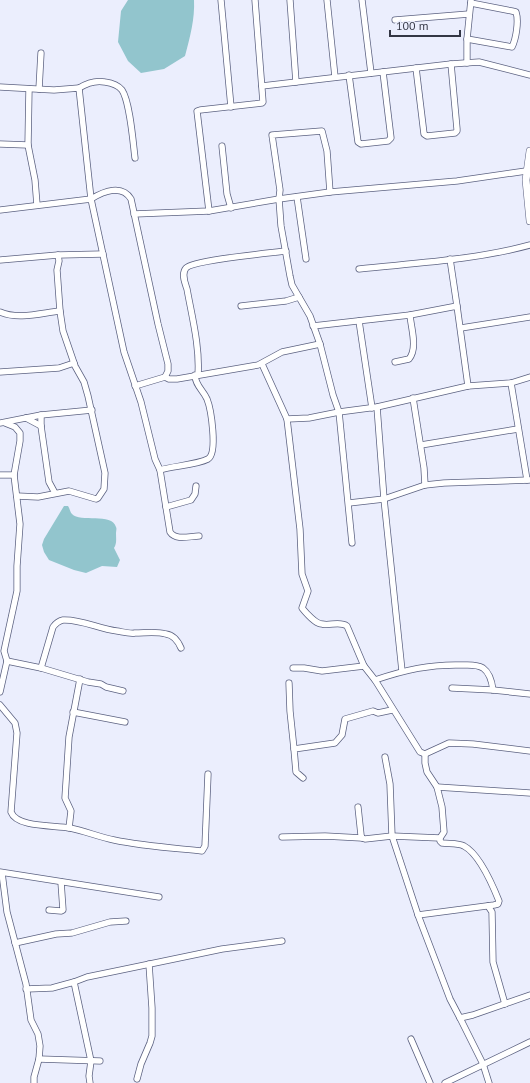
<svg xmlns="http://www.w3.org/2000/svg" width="530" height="1083" font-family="'PT Sans',sans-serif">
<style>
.water{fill:#92c5cd}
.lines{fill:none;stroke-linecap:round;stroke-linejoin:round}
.minor-casing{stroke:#5c6281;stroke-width:7}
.tertiary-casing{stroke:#5c6281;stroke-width:8}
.minor{stroke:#fff;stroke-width:5.5}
.tertiary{stroke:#fff;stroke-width:7}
</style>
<rect width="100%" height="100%" fill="#ebeefd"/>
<g class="water">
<path d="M 128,0 L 194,0 C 195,19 190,37 185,56 L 164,69 L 141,73 L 128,61 L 118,42 L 121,11 Z"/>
<path d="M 64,506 L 68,506 C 70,509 70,512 72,514 C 80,523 112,512 116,527 C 117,529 116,531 116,533 C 116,539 117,543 114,548 L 120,560 L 117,567 L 102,566 L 86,573 L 74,570 L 49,560 L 44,552 L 42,545 L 44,539 Z"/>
</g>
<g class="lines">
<g class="minor-casing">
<g id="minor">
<path d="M 221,0 L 231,107"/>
<path d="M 290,0 L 296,82"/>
<path d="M 327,0 L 335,77"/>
<path d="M 362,0 L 371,73"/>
<path d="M 395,20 L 469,14"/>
<path d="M 467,39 L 512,47 C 516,39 519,21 516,12 L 512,11 L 471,3"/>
<path d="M 467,63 L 467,39 L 471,0"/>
<path d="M 416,68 L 424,134 L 427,136 L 455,133 L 457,131 L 457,129 L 451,64"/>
<path d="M 349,75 L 358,142 L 361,144 L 388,141 L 391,138 L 383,72"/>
<path d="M 262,86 L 451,64 L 479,62 L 530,75"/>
<path d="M 0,87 L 54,90 L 79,88 L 91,199 C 104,191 122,184 131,199 L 158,324 L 168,364 L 168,371 L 165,377"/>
<path d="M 79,88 C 87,83 95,80 105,82 C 112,83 118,85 122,90 C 130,102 133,142 135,158"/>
<path d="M 29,89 L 28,145 L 35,180 L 37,205"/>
<path d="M 39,89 L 41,53"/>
<path d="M 0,144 L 28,145"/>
<path d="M 222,146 L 227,194 L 231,208"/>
<path d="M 330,192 L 327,151 L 322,131 L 272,135 L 280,190 L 279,199 L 281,226 L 290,276 L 292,285 L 310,316 L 320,344 L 333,395 L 339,412 L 352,543"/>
<path d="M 297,197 L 306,259"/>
<path d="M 0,210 L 91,199 L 124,352 L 141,402 L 155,459 L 160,470 L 170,532 C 176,541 190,536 199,536"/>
<path d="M 209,211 L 197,111 L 200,110 L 262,103 L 263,102 L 255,0"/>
<path d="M 134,214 L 209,211 L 279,199 L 330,192 L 457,181 L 526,171"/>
<path d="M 450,259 L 457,306"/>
<path d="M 0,260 L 58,255 L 103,254"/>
<path d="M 359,269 C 415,263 475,260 530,245"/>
<path d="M 241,306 L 286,301 L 299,297"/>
<path d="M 0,312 C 18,320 41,313 60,311"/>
<path d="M 359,321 L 372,408"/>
<path d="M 313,326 L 410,315 L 457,306 L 468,386"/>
<path d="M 461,328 L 530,317"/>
<path d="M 395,362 L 409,359 C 418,348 411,328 410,315"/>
<path d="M 262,364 L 287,419 L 309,418 L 339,412 L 377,407 L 468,386 L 511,383 L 530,377"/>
<path d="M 0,372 L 59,368 L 74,363"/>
<path d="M 198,375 C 200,347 192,317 187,289 C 185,283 181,274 186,268 C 193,260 271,253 286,251"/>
<path d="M 511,383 L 527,480"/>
<path d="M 135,386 L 165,377 L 169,379 L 177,379 L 258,365 L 282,352 L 320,344"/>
<path d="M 413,398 L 424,468 L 425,485"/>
<path d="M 377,407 L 384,499 L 402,671"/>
<path d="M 41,415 L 41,426 L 49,482 L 55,493"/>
<path d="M 26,418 L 41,426"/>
<path d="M 287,419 L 300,529 L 302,574 L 308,591 L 302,608 C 306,613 316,624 322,624 C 330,626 340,621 347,626 L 364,666 L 375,680 L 420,752 L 425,754 L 449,743 L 473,744 L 530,751"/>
<path d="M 0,423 L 41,415 L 92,410"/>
<path d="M 421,445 L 518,429"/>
<path d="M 160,470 C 173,466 196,465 208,459 C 218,453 211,409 207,399 C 203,390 195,385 195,375"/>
<path d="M 0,475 L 14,475"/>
<path d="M 17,496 L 38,497 L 69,491 L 96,499 L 98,498 L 104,489 L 105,473 L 88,396 L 84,382 L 75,366 L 63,331 L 60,311 L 57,270 L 59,261 L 58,255"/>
<path d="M 349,503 L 384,499 L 425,485 L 444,483 L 530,480"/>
<path d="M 166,507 L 191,500 L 195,494 L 196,486"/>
<path d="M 7,661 L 41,668 L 88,682 L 101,684 L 106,687 L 123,691"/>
<path d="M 41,668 L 53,627 C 56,623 58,621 63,620 C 81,619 99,629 117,631 C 123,632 130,634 135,633 C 145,633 156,631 166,634 C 174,635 178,641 181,648"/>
<path d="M 293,668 L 304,668 L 322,671 L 364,666"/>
<path d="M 375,680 C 405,670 430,664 462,665 C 469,665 477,664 483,668 C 490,673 492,682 493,690"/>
<path d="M 289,683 L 290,711 L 294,749"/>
<path d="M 452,688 L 493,690 L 530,694"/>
<path d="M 0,692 L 7,661 L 4,651 L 17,591 L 17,566 L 20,524 L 14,475 L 20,441 L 20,433 L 15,427 L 5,423"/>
<path d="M 0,705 L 15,723 L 17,733 L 11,812 C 17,828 55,825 70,828 C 85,831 99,837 114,840 C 142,846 173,848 202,851 L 205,846 L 208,774"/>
<path d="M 73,712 L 125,722"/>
<path d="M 385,757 L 390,784 L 392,836 L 418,915 L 450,999 L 460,1018 L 473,1015 L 530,995"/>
<path d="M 303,778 L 296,772 L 294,749 L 335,743 L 342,735 L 345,719 L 373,711 L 378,713 L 392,710"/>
<path d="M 437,787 L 530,793"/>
<path d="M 358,807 L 361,835 L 362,838"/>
<path d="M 69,828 L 71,811 L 65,798 L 69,737 L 80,679"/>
<path d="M 282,837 L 325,836 L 362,838 L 365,839 L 392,836 L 440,838"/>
<path d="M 0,872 L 159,897"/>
<path d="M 2,873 L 7,912 L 26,984 L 31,1020 L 38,1034 L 40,1046 L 39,1059 L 34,1077 L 34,1083"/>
<path d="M 488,906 L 492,912 L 493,962 L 505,1004"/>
<path d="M 49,910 L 61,911 L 63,910 L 61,882"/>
<path d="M 418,915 L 494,905 L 498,904 L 499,901 C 493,886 479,854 464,846 C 458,843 449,844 442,843 L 440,841 L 440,838 L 444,832 L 442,807 L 437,787 L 427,772 L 425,763 L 425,754"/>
<path d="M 15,943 L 56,934 L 72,933 L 110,922 L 126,921"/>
<path d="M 74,982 L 87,977 L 121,970 L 222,949 L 282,941"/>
<path d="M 26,989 L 52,988 L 74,982 L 91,1061 L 89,1076 L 90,1083"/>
<path d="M 460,1018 L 483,1064 L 489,1083"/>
<path d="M 411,1039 L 430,1083"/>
<path d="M 39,1059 L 100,1061"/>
<path d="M 137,1079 L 141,1064 L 150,1043 L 152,1036 L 152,1008 L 149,964"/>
<path d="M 445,1083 L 530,1042"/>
</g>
</g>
<g class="tertiary-casing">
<path id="tertiary" d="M 530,151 L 526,180 L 530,221"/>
</g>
<use href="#minor" class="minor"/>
<use href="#tertiary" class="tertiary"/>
</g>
<path d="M390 30v6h70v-6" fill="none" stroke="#333644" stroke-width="2"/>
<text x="396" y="30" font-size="12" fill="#333644" stroke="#ebeefd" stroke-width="3" paint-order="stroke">100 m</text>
</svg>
